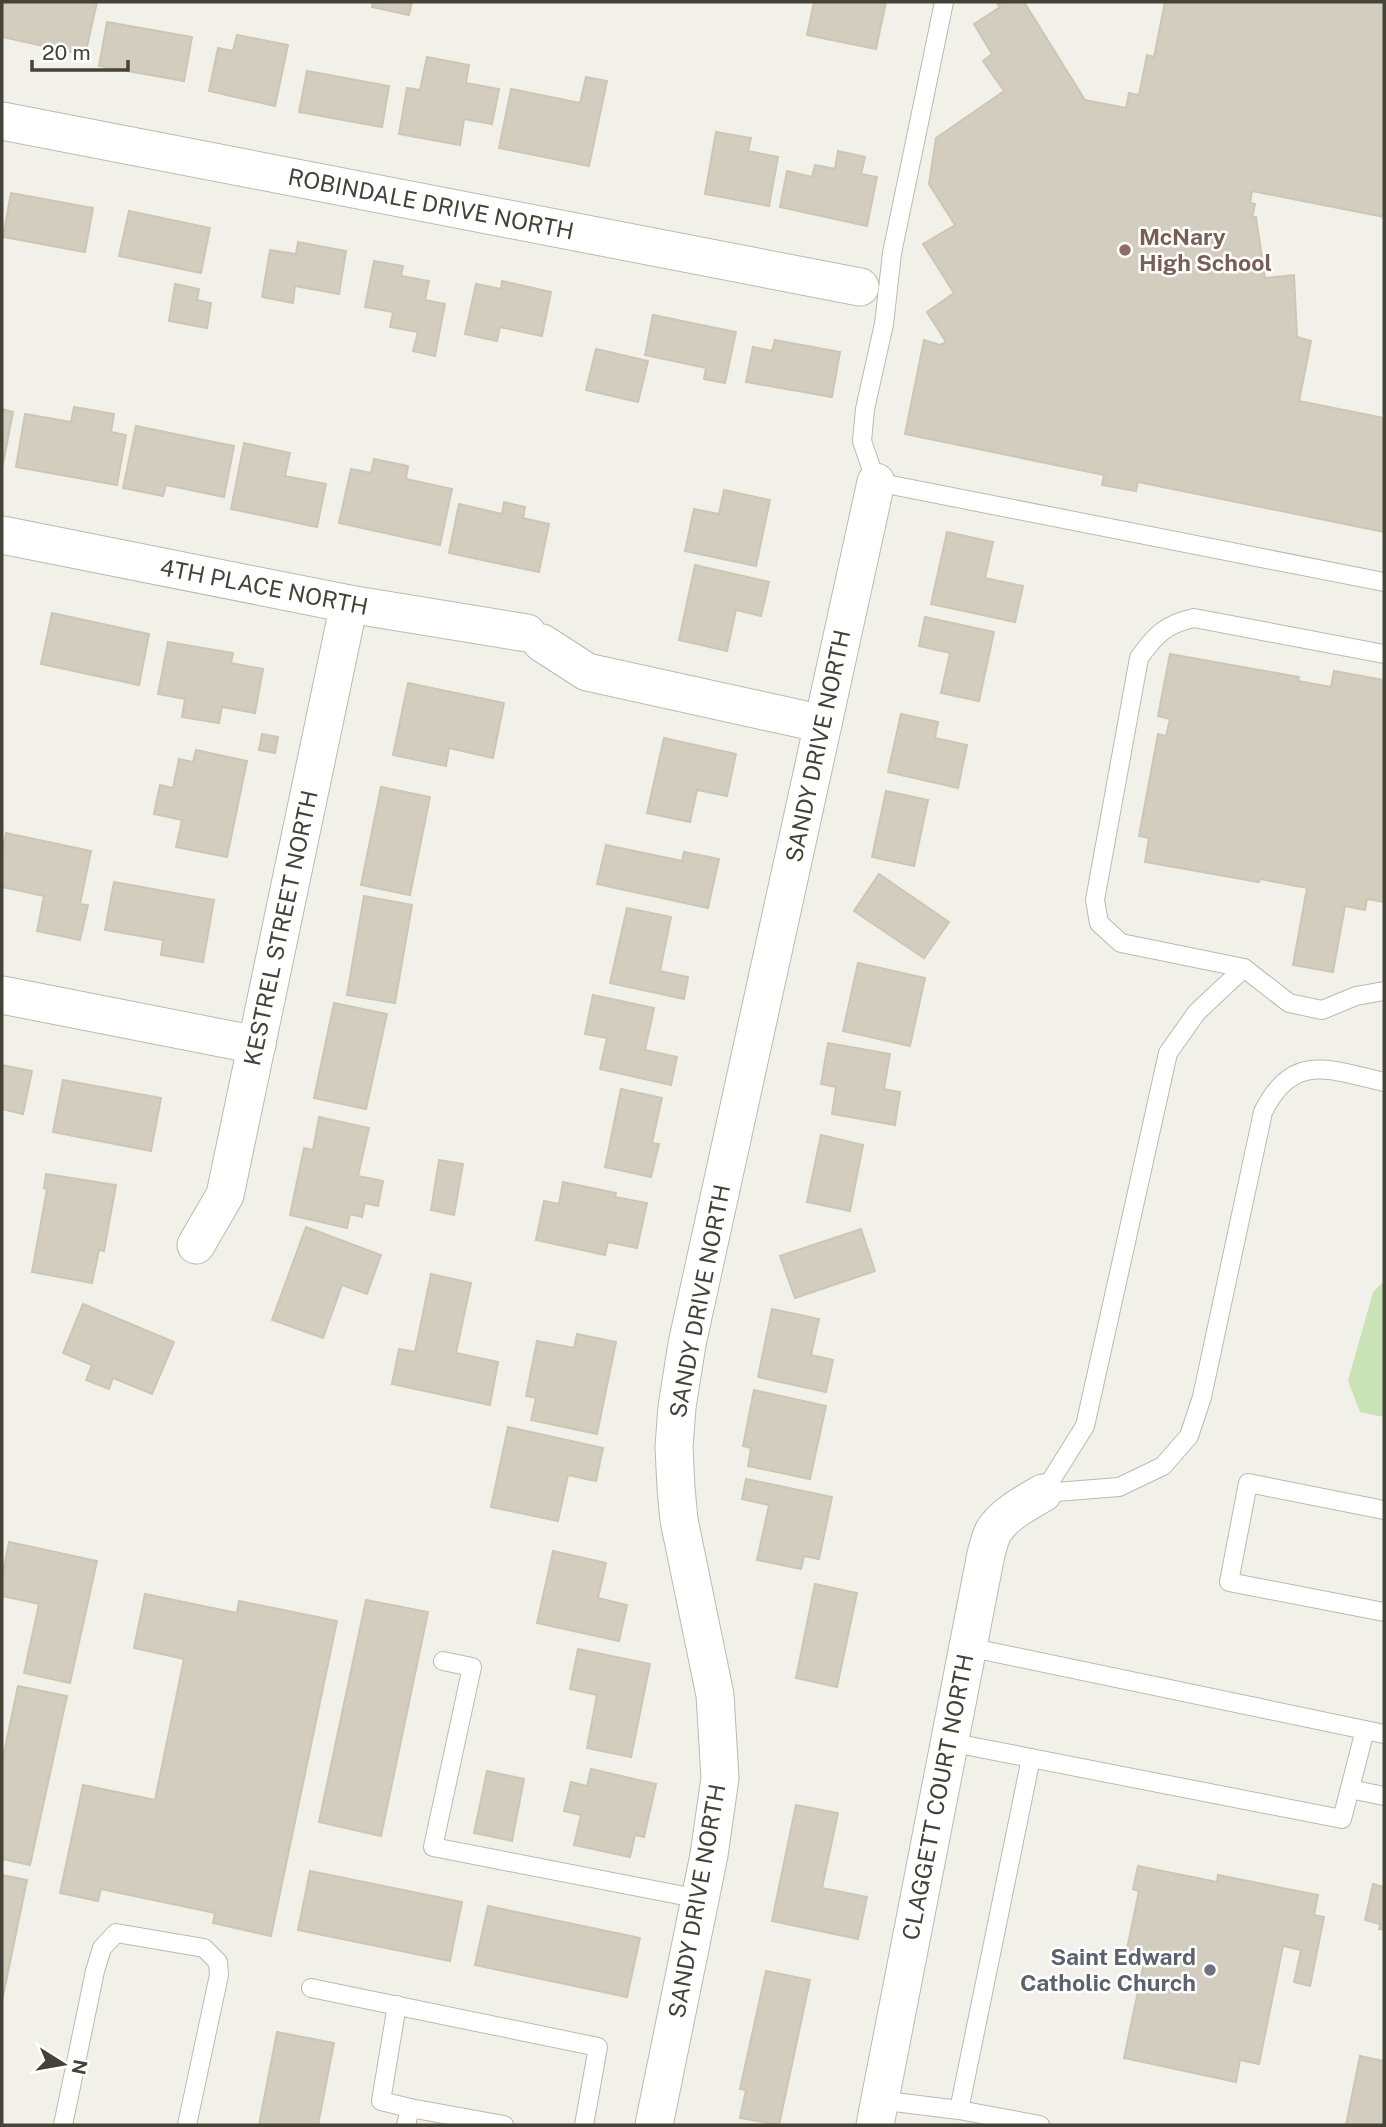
<svg xmlns="http://www.w3.org/2000/svg" width="1386" height="2127" font-family="'Public Sans',sans-serif">
<style>
.green{fill:#c9e2b6}
.building{fill:#d3cdbf;stroke:#cdc6b3;stroke-width:2}
.lines{fill:none;stroke-linecap:round;stroke-linejoin:round}
.lane-casing{stroke:#bdb9ac;stroke-width:20}
.street-casing{stroke:#bdb9ac;stroke-width:39}
.lane{stroke:#fff;stroke-width:18}
.street{stroke:#fff;stroke-width:37}
.education-dot{fill:#8d6e63;stroke:#fff;stroke-width:2.5}
.worship-dot{fill:#6b7280;stroke:#fff;stroke-width:2.5}
.labels{text-anchor:middle;stroke-width:5;stroke-linejoin:round;paint-order:stroke}
.street-label{font-size:23px;fill:#454238;stroke:#fff}
.education-label{font-size:23px;font-weight:bold;fill:#785e54;stroke:#fff;text-anchor:start}
.worship-label{font-size:23px;font-weight:bold;fill:#5b616d;stroke:#fff;text-anchor:end}
</style>
<rect width="100%" height="100%" fill="#f2f1e9"/>
<path class="green" d="M 1384,1281 L 1384,1417 L 1360,1412 L 1348,1381 L 1373,1292 Z"/>
<g class="building">
<path d="M 2,2 L 97,2 L 85,55 L 2,37 Z"/>
<path d="M 373,2 L 412,2 L 409,15 L 372,7 Z"/>
<path d="M 814,2 L 886,2 L 876,49 L 807,35 Z"/>
<path d="M 996,2 L 1024,2 L 1085,100 L 1126,108 L 1129,93 L 1139,95 L 1147,55 L 1154,57 L 1165,2 L 1384,2 L 1384,217 L 1252,191 L 1250,203 L 1255,204 L 1252,218 L 1256,217 L 1265,278 L 1294,275 L 1297,337 L 1311,341 L 1299,401 L 1384,418 L 1384,532 L 1138,482 L 1136,491 L 1102,485 L 1104,475 L 905,434 L 924,340 L 940,345 L 946,342 L 927,312 L 954,293 L 923,244 L 955,225 L 929,184 L 936,138 L 1004,91 L 983,61 L 992,54 L 974,24 L 1000,7 Z"/>
<path d="M 107,22 L 192,37 L 184,81 L 99,66 Z"/>
<path d="M 237,35 L 288,45 L 275,106 L 209,91 L 218,48 L 233,51 Z"/>
<path d="M 427,57 L 469,65 L 466,83 L 499,89 L 492,124 L 464,119 L 460,145 L 399,134 L 407,88 L 420,90 Z"/>
<path d="M 307,71 L 389,86 L 382,127 L 299,112 Z"/>
<path d="M 586,77 L 607,81 L 589,166 L 499,148 L 511,89 L 580,103 Z"/>
<path d="M 716,132 L 751,138 L 748,151 L 778,157 L 769,206 L 705,194 Z"/>
<path d="M 838,151 L 865,157 L 861,174 L 877,177 L 867,226 L 780,207 L 787,171 L 812,177 L 815,165 L 835,169 Z"/>
<path d="M 11,193 L 93,208 L 85,252 L 3,237 Z"/>
<path d="M 129,211 L 210,228 L 201,273 L 119,256 Z"/>
<path d="M 298,242 L 346,251 L 339,294 L 295,286 L 293,303 L 262,297 L 270,250 L 296,254 Z"/>
<path d="M 374,261 L 403,266 L 401,276 L 429,281 L 425,300 L 445,304 L 435,356 L 413,351 L 418,332 L 390,327 L 393,312 L 365,307 Z"/>
<path d="M 502,281 L 551,292 L 542,336 L 500,327 L 497,341 L 465,334 L 476,284 L 501,289 Z"/>
<path d="M 175,284 L 199,289 L 197,300 L 211,303 L 207,328 L 169,321 Z"/>
<path d="M 653,315 L 736,332 L 725,383 L 704,379 L 706,368 L 645,355 Z"/>
<path d="M 775,340 L 840,352 L 832,397 L 746,382 L 753,347 L 772,351 Z"/>
<path d="M 596,349 L 648,361 L 638,402 L 586,390 Z"/>
<path d="M 74,407 L 114,414 L 111,432 L 126,435 L 117,485 L 16,467 L 25,414 L 71,422 Z"/>
<path d="M 2,409 L 13,412 L 3,464 L 2,463 Z"/>
<path d="M 136,426 L 234,446 L 224,497 L 166,485 L 163,496 L 123,488 Z"/>
<path d="M 244,443 L 290,453 L 285,476 L 326,484 L 317,527 L 231,509 Z"/>
<path d="M 374,459 L 408,466 L 406,479 L 452,489 L 440,545 L 339,523 L 351,469 L 371,473 Z"/>
<path d="M 724,490 L 770,500 L 756,566 L 685,551 L 694,509 L 719,514 Z"/>
<path d="M 504,502 L 525,507 L 523,518 L 549,524 L 539,572 L 449,553 L 459,504 L 502,514 Z"/>
<path d="M 947,532 L 993,542 L 985,578 L 1023,586 L 1015,622 L 931,604 Z"/>
<path d="M 695,565 L 769,582 L 761,616 L 736,610 L 727,651 L 679,640 Z"/>
<path d="M 52,613 L 149,634 L 139,685 L 41,664 Z"/>
<path d="M 925,617 L 994,632 L 979,701 L 941,693 L 950,653 L 919,646 Z"/>
<path d="M 168,642 L 233,653 L 231,663 L 263,669 L 255,713 L 222,707 L 219,723 L 182,717 L 185,699 L 158,694 Z"/>
<path d="M 1170,654 L 1299,677 L 1298,681 L 1331,687 L 1334,671 L 1384,680 L 1384,902 L 1367,899 L 1365,910 L 1345,906 L 1333,972 L 1293,965 L 1307,888 L 1260,879 L 1259,882 L 1145,862 L 1149,838 L 1139,836 L 1158,734 L 1166,736 L 1170,719 L 1158,716 Z"/>
<path d="M 408,683 L 504,703 L 493,758 L 449,748 L 446,766 L 393,755 Z"/>
<path d="M 901,714 L 938,722 L 935,738 L 967,745 L 958,788 L 888,772 Z"/>
<path d="M 262,734 L 278,737 L 275,753 L 259,750 Z"/>
<path d="M 664,738 L 736,754 L 727,796 L 697,790 L 690,822 L 647,813 Z"/>
<path d="M 196,750 L 247,761 L 227,857 L 176,847 L 182,820 L 154,814 L 160,785 L 173,788 L 179,759 L 193,762 Z"/>
<path d="M 381,787 L 430,797 L 410,895 L 361,885 Z"/>
<path d="M 886,791 L 928,800 L 914,866 L 872,857 Z"/>
<path d="M 6,833 L 91,851 L 80,904 L 88,905 L 80,940 L 37,931 L 44,896 L 2,887 L 2,855 Z"/>
<path d="M 606,845 L 682,861 L 684,852 L 719,859 L 708,908 L 597,884 Z"/>
<path d="M 879,874 L 949,922 L 924,958 L 854,911 Z"/>
<path d="M 114,882 L 214,900 L 203,962 L 161,955 L 163,940 L 105,930 Z"/>
<path d="M 364,896 L 412,905 L 395,1003 L 347,995 Z"/>
<path d="M 627,908 L 671,917 L 660,971 L 688,977 L 684,999 L 610,983 Z"/>
<path d="M 858,963 L 925,978 L 910,1046 L 843,1031 Z"/>
<path d="M 593,995 L 654,1008 L 645,1050 L 677,1057 L 671,1085 L 600,1069 L 607,1038 L 585,1034 Z"/>
<path d="M 334,1003 L 387,1014 L 366,1109 L 314,1098 Z"/>
<path d="M 828,1043 L 890,1054 L 884,1089 L 900,1092 L 895,1125 L 832,1114 L 836,1087 L 821,1084 Z"/>
<path d="M 2,1065 L 32,1071 L 23,1114 L 2,1109 Z"/>
<path d="M 63,1080 L 161,1098 L 151,1151 L 53,1132 Z"/>
<path d="M 621,1089 L 662,1098 L 652,1143 L 659,1144 L 651,1177 L 605,1167 Z"/>
<path d="M 319,1117 L 369,1128 L 358,1176 L 383,1181 L 378,1206 L 365,1203 L 362,1217 L 350,1214 L 347,1228 L 290,1215 L 304,1148 L 313,1150 Z"/>
<path d="M 821,1135 L 863,1145 L 850,1211 L 807,1202 Z"/>
<path d="M 439,1160 L 463,1164 L 454,1215 L 431,1210 Z"/>
<path d="M 46,1174 L 116,1185 L 104,1251 L 99,1250 L 92,1283 L 32,1272 L 47,1189 L 44,1188 Z"/>
<path d="M 563,1182 L 616,1193 L 615,1197 L 647,1203 L 637,1248 L 608,1242 L 605,1255 L 536,1240 L 544,1201 L 559,1204 Z"/>
<path d="M 306,1227 L 381,1255 L 367,1294 L 342,1285 L 323,1338 L 272,1320 Z"/>
<path d="M 861,1229 L 875,1271 L 795,1298 L 780,1256 Z"/>
<path d="M 431,1274 L 471,1283 L 456,1353 L 498,1362 L 490,1405 L 392,1384 L 399,1349 L 415,1352 Z"/>
<path d="M 83,1304 L 174,1342 L 152,1394 L 113,1378 L 109,1389 L 86,1380 L 92,1365 L 63,1353 Z"/>
<path d="M 772,1309 L 819,1319 L 811,1355 L 833,1360 L 826,1392 L 758,1377 Z"/>
<path d="M 577,1334 L 616,1342 L 597,1434 L 531,1420 L 536,1398 L 526,1396 L 537,1341 L 574,1348 Z"/>
<path d="M 754,1390 L 826,1406 L 810,1479 L 748,1466 L 751,1448 L 743,1446 Z"/>
<path d="M 508,1427 L 603,1448 L 596,1481 L 568,1475 L 558,1521 L 491,1507 Z"/>
<path d="M 746,1479 L 832,1497 L 819,1559 L 804,1556 L 801,1569 L 757,1560 L 769,1505 L 742,1499 Z"/>
<path d="M 9,1542 L 97,1561 L 70,1683 L 24,1673 L 39,1604 L 2,1596 L 2,1577 Z"/>
<path d="M 553,1551 L 606,1563 L 598,1598 L 627,1605 L 619,1641 L 537,1623 Z"/>
<path d="M 815,1584 L 857,1593 L 837,1687 L 796,1678 Z"/>
<path d="M 145,1594 L 237,1613 L 239,1601 L 337,1621 L 271,1936 L 213,1923 L 215,1913 L 101,1889 L 98,1901 L 60,1893 L 83,1785 L 155,1800 L 184,1659 L 134,1648 Z"/>
<path d="M 366,1600 L 428,1612 L 381,1836 L 319,1822 Z"/>
<path d="M 578,1649 L 650,1664 L 631,1757 L 587,1748 L 597,1695 L 570,1689 Z"/>
<path d="M 18,1686 L 67,1696 L 30,1865 L 2,1859 L 2,1762 Z"/>
<path d="M 591,1769 L 656,1784 L 644,1837 L 635,1835 L 630,1857 L 574,1845 L 581,1815 L 564,1811 L 571,1782 L 587,1786 Z"/>
<path d="M 487,1771 L 524,1779 L 512,1841 L 474,1833 Z"/>
<path d="M 796,1805 L 838,1813 L 822,1888 L 867,1897 L 858,1939 L 772,1921 Z"/>
<path d="M 1138,1866 L 1217,1882 L 1218,1875 L 1318,1895 L 1314,1915 L 1324,1917 L 1310,1986 L 1294,1982 L 1301,1950 L 1283,1946 L 1259,2064 L 1240,2060 L 1236,2082 L 1124,2058 L 1145,1958 L 1126,1954 L 1139,1891 L 1133,1889 Z"/>
<path d="M 310,1871 L 462,1902 L 450,1961 L 298,1930 Z"/>
<path d="M 2,1875 L 27,1880 L 2,2001 Z"/>
<path d="M 1373,1884 L 1384,1887 L 1384,1930 L 1379,1929 L 1380,1924 L 1365,1920 Z"/>
<path d="M 488,1906 L 640,1938 L 627,1997 L 475,1965 Z"/>
<path d="M 766,1971 L 810,1980 L 779,2125 L 740,2118 L 746,2090 L 740,2089 Z"/>
<path d="M 277,2032 L 334,2043 L 318,2125 L 259,2125 Z"/>
<path d="M 1360,2056 L 1384,2061 L 1384,2125 L 1346,2125 Z"/>
</g>
<g class="lines">
<g class="lane-casing">
<g id="lane">
<path d="M 944,2 L 892,253 L 884,324 L 865,409 L 862,441 L 876,482 L 1384,582"/>
<path d="M 1384,654 L 1194,618 C 1166,624 1155,635 1139,658 L 1095,900 L 1099,923 L 1121,943 L 1244,968 L 1289,1003 L 1322,1010 L 1356,996 L 1384,991"/>
<path d="M 1043,1493 L 1119,1487 L 1163,1466 L 1189,1436 L 1202,1397 L 1263,1112 C 1293,1051 1330,1070 1384,1082"/>
<path d="M 1043,1493 L 1085,1426 L 1168,1053 L 1197,1012 L 1244,968"/>
<path d="M 1384,1510 L 1248,1483 L 1229,1582 L 1384,1612"/>
<path d="M 443,1661 L 472,1667 L 433,1847 L 700,1899"/>
<path d="M 1365,1730 L 1384,1734"/>
<path d="M 949,1742 L 1342,1819 L 1365,1730 L 968,1647"/>
<path d="M 1350,1789 L 1384,1796"/>
<path d="M 311,1988 L 598,2047 L 584,2125"/>
<path d="M 397,2005 L 381,2101 L 410,2108"/>
<path d="M 878,2100 L 959,2110 L 1031,1758"/>
<path d="M 959,2110 L 1040,2125"/>
<path d="M 63,2125 L 95,1971 L 102,1948 L 116,1933 L 204,1948 L 218,1962 L 219,1975 L 187,2125"/>
<path d="M 406,2125 L 410,2108 L 504,2125"/>
</g>
</g>
<g class="street-casing">
<g id="street">
<path d="M 2,121 L 860,287"/>
<path d="M 2,535 L 349,604 L 527,633"/>
<path d="M 542,643 L 587,672 L 823,724"/>
<path d="M 2,995 L 257,1045"/>
<path d="M 196,1245 L 225,1195 L 349,604"/>
<path d="M 654,2125 L 709,1855 L 720,1778 L 715,1695 L 679,1520 L 676,1488 L 674,1447 L 677,1407 L 687,1344 L 876,482"/>
<path d="M 875,2125 L 986,1554 C 988,1547 990,1539 993,1532 C 1004,1514 1026,1503 1043,1493"/>
</g>
</g>
<use href="#lane" class="lane"/>
<use href="#street" class="street"/>
</g>
<circle class="education-dot" cx="1125" cy="250" r="7"/>
<circle class="worship-dot" cx="1210" cy="1970" r="7"/>
<g class="labels">
<g class="street-label">
<text transform="translate(431 204) rotate(11)" y="8">ROBINDALE DRIVE NORTH</text>
<text transform="translate(264 587) rotate(11)" y="8">4TH PLACE NORTH</text>
<text transform="translate(818 746) rotate(-78)" y="8">SANDY DRIVE NORTH</text>
<text transform="translate(281 928) rotate(-78)" y="8">KESTREL STREET NORTH</text>
<text transform="translate(700 1301) rotate(-79)" y="8">SANDY DRIVE NORTH</text>
<text transform="translate(938 1797) rotate(-79)" y="8">CLAGGETT COURT NORTH</text>
<text transform="translate(697 1901) rotate(-80)" y="8">SANDY DRIVE NORTH</text>
</g>
<g class="education-label">
<text x="1139" y="245">McNary<tspan x="1139" dy="26">High School</tspan></text>
</g>
<g class="worship-label">
<text x="1196" y="1965">Saint Edward<tspan x="1196" dy="26">Catholic Church</tspan></text>
</g>
</g>
<rect width="1386" height="2127" fill="none" stroke="#454238" stroke-width="7"/>
<g transform="translate(63 2064) rotate(101)" stroke="#ffffff" stroke-width="5" paint-order="stroke">
<path d="M0-5L12 26L0 18L-12 26Z" fill="#454238"/>
<text y="-10" font-size="19" font-weight="bold" text-anchor="middle" fill="#454238">N</text>
</g>
<path d="M32 60v10h96v-10" fill="none" stroke="#454238" stroke-width="3.5"/>
<text x="42" y="60" font-size="21" fill="#454238" stroke="#ffffff" stroke-width="5" paint-order="stroke">20 m</text>
</svg>
